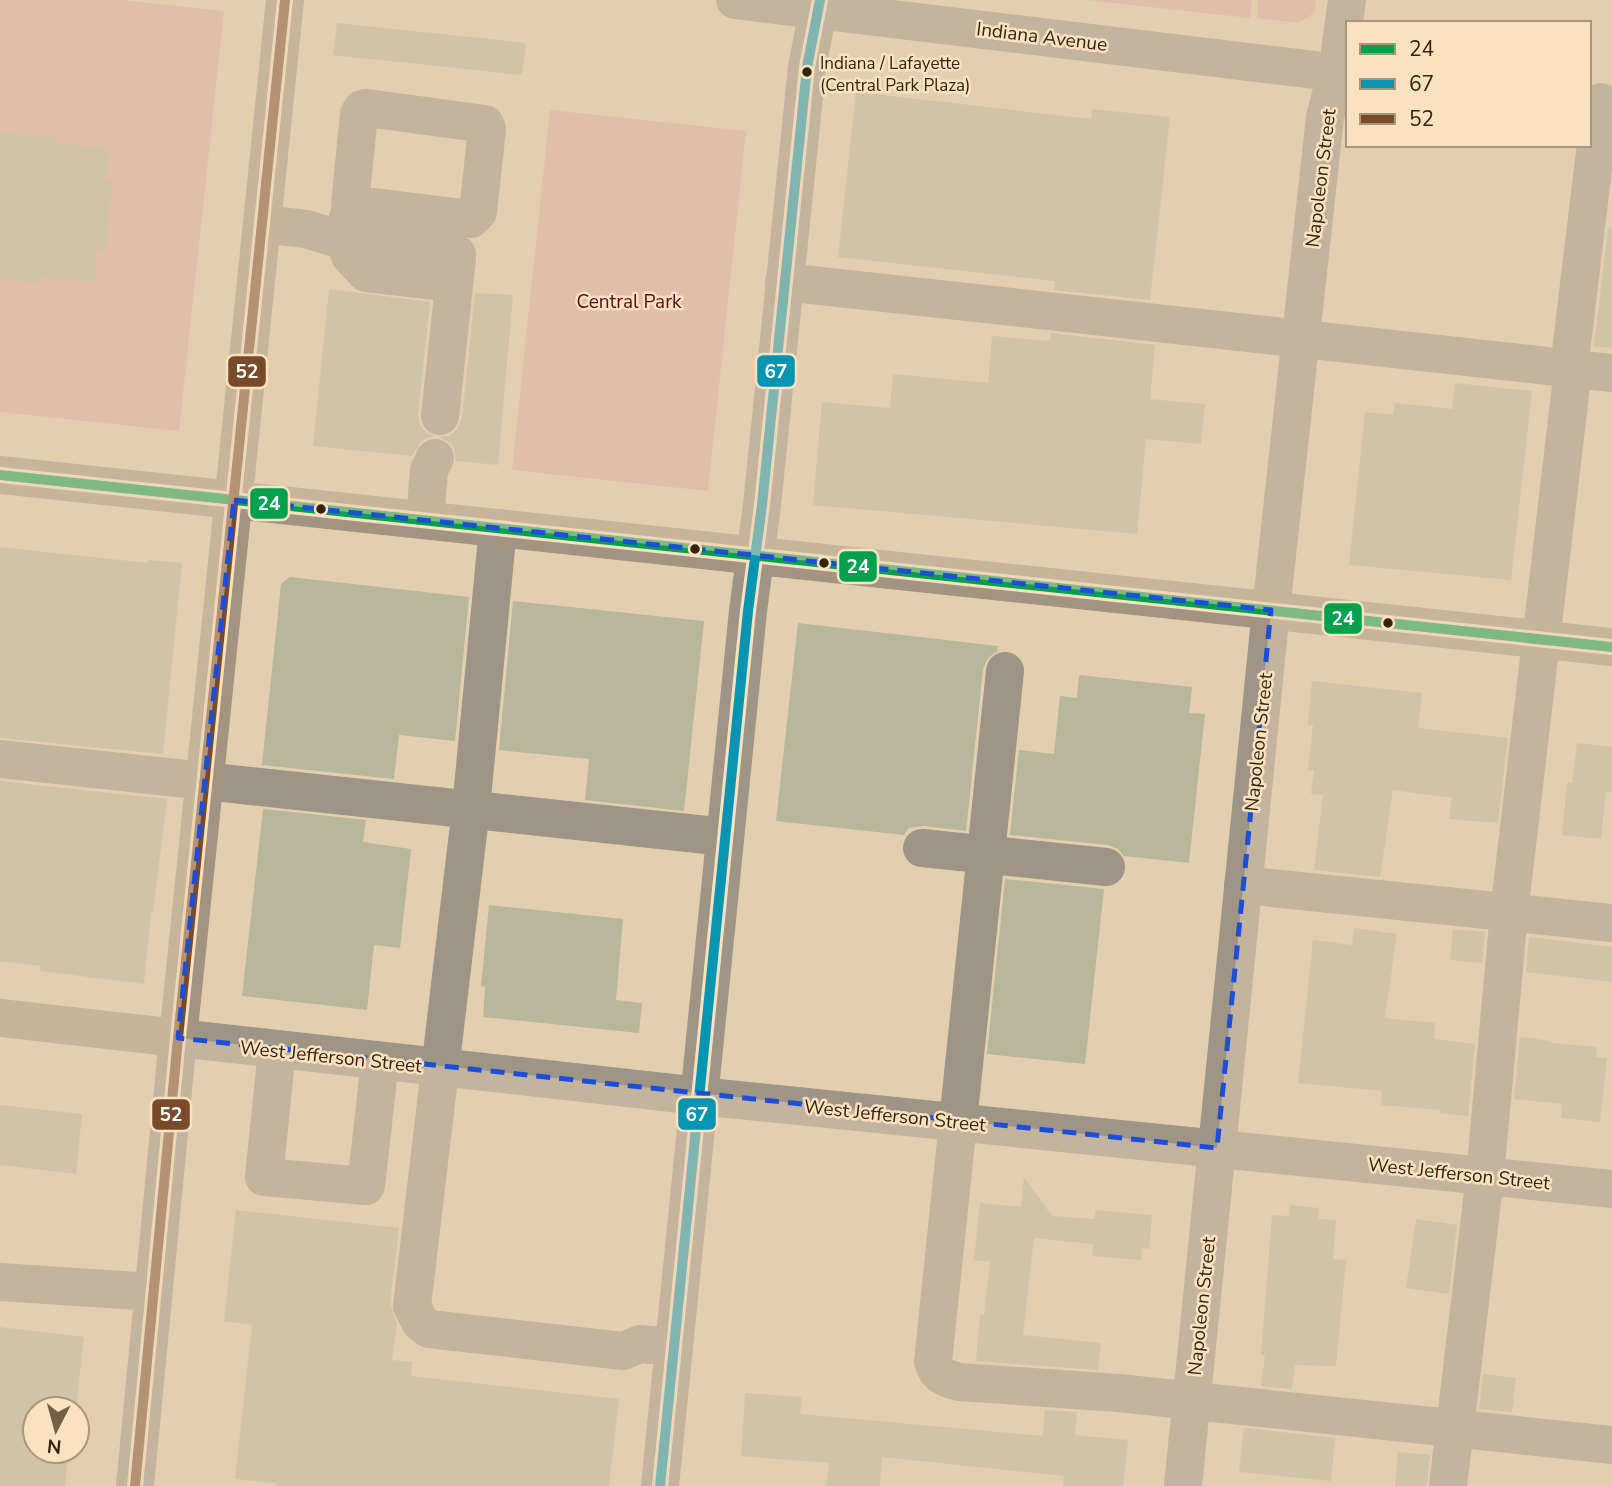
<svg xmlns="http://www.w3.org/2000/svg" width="1612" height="1486" font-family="'Nunito Sans',sans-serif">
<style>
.green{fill:#deaca2}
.building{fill:#b8b79c}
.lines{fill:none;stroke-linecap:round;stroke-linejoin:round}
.minor{stroke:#9e9587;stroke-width:38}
.major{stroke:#a29481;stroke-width:38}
.bus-1-casing{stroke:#fae2c1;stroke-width:16}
.bus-2-casing{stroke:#fae2c1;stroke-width:16}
.bus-3-casing{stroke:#fae2c1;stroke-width:16}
.bus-1{stroke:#03a04e;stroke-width:10}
.bus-2{stroke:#0895b1;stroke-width:10}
.bus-3{stroke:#7a4b2a;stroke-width:10}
.marked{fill:none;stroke:#1d4ed8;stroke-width:5;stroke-dasharray:14 9;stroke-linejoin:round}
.bus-dot{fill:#33240e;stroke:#fae2c1;stroke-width:2.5}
.labels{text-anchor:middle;stroke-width:5;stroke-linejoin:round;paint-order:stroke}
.bus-label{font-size:17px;fill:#33240e;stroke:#fae2c1;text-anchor:start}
.street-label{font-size:19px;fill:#33240e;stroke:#fae2c1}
.park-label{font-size:19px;fill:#5d0a1d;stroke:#fae2c1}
.line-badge{stroke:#fae2c1;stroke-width:2.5}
.badge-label{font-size:19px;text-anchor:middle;font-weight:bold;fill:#fff}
</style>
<rect width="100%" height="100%" fill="#e3ceb0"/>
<g class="green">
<path d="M 0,0 L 122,0 L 224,11 L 179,431 L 0,412 Z"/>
<path d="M 1086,0 L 1252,0 L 1250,18 Z"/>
<path d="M 1258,0 L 1316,0 L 1314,13 L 1299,23 L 1257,18 Z"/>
<path d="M 550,110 L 746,131 L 708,491 L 512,470 Z"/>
</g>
<g class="building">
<path d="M 337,23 L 526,43 L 522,75 L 333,55 Z"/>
<path d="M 856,92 L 1091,119 L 1092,109 L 1170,117 L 1150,300 L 1054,290 L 1055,281 L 838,257 Z"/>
<path d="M 0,132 L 56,138 L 55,143 L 109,149 L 105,180 L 113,180 L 105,252 L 97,251 L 94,283 L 40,277 L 39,284 L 0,279 Z"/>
<path d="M 1608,229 L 1612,229 L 1612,348 L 1594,346 Z"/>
<path d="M 329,289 L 430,302 L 418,414 L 420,425 L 427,433 L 434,436 L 422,440 L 412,456 L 313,446 Z"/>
<path d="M 475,293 L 513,295 L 498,465 L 456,461 L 453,445 L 440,437 L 449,436 L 457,429 L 462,418 Z"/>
<path d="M 1051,333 L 1155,345 L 1150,399 L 1205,404 L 1201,444 L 1146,439 L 1137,534 L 813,505 L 822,402 L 890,408 L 893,374 L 988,383 L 992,336 L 1050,341 Z"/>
<path d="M 1455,383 L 1532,391 L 1511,580 L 1349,565 L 1365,412 L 1393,415 L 1395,403 L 1452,409 Z"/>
<path d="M 0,547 L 148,563 L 149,560 L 182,563 L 163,754 L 0,738 Z"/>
<path d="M 290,577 L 469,597 L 455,741 L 399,735 L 394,779 L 262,765 L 281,584 Z"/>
<path d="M 513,601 L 704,621 L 684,811 L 585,800 L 589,759 L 499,750 Z"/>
<path d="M 798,623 L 998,646 L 997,651 L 988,658 L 983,669 L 966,831 L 924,826 L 909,828 L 904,835 L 776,821 Z"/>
<path d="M 1079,675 L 1192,687 L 1189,713 L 1205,714 L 1189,863 L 1124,856 L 1118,849 L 1108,845 L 1010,835 L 1019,750 L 1054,754 L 1060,696 L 1077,698 Z"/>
<path d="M 1312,681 L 1422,693 L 1418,728 L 1508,738 L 1498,823 L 1449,819 L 1452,798 L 1393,790 L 1380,877 L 1314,870 L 1323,795 L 1311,794 L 1314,770 L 1308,770 L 1313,725 L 1308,725 Z"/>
<path d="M 1577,743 L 1612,747 L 1612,792 L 1606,792 L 1601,839 L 1562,835 L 1567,783 L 1572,783 Z"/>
<path d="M 0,781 L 167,799 L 153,913 L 151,912 L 144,984 L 40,971 L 41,966 L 0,961 Z"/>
<path d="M 263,809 L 366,820 L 363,842 L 411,849 L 400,948 L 374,945 L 367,1010 L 242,996 Z"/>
<path d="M 1005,879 L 1104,889 L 1085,1064 L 987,1054 Z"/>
<path d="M 489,905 L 623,919 L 616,1000 L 642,1003 L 639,1033 L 483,1017 L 485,987 L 481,986 Z"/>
<path d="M 1354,928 L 1397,934 L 1385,1018 L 1435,1023 L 1434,1039 L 1475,1044 L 1468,1116 L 1440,1113 L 1440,1110 L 1381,1105 L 1382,1091 L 1298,1083 L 1313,940 L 1352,945 Z"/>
<path d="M 1453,929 L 1485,932 L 1482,963 L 1450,960 Z"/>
<path d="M 1529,937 L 1612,947 L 1612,982 L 1526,972 Z"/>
<path d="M 1520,1037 L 1551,1041 L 1551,1043 L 1597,1047 L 1596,1057 L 1607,1058 L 1600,1122 L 1561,1118 L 1562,1104 L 1514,1099 Z"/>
<path d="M 0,1105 L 82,1114 L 76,1174 L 0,1165 Z"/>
<path d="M 1024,1177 L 1052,1216 L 1095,1219 L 1095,1210 L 1152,1215 L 1149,1249 L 1142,1248 L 1141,1260 L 1092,1256 L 1093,1244 L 1034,1238 L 1023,1335 L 1101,1343 L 1098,1370 L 976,1361 L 980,1315 L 984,1315 L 990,1262 L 974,1260 L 980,1203 L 1021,1207 Z"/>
<path d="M 1290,1205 L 1319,1208 L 1318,1219 L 1336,1220 L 1333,1259 L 1346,1260 L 1336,1366 L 1295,1365 L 1292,1389 L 1261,1386 L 1265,1355 L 1261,1355 L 1272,1215 L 1289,1216 Z"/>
<path d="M 236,1210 L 399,1228 L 390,1303 L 397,1324 L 392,1360 L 412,1362 L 411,1376 L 619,1399 L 609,1486 L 275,1486 L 275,1483 L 235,1479 L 252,1325 L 224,1321 Z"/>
<path d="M 1416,1219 L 1457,1225 L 1449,1294 L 1406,1288 Z"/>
<path d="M 0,1327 L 84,1337 L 76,1408 L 35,1409 L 35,1451 L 69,1451 L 65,1486 L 0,1486 Z"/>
<path d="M 1483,1374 L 1516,1378 L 1512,1412 L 1479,1409 Z"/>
<path d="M 745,1393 L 802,1397 L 800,1414 L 1043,1436 L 1045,1410 L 1077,1412 L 1075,1435 L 1128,1440 L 1123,1486 L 1063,1486 L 1064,1476 L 882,1457 L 880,1486 L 826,1486 L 829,1463 L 741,1456 Z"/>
<path d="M 1244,1428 L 1335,1438 L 1331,1481 L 1239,1472 Z"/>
<path d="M 1398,1452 L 1430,1455 L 1427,1486 L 1395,1486 Z"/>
</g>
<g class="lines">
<g class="minor">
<path d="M 735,0 L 1348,74"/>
<path d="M 367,108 L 485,124 L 487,129 L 478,212 L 471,219 L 350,204 L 359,114 L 362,109 Z"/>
<path d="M 262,224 L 306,229 L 345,241 L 348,217"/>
<path d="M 784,282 L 1612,373"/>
<path d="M 454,283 L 366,273 L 350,256 L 345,241 L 457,254"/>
<path d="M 1569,368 L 1601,102"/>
<path d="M 440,416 L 457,258"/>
<path d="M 425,520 L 429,470 L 435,458"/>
<path d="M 498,528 L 471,808 L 412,1306 L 420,1322 L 429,1329 L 623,1351 L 640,1344 L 674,1347"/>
<path d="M 1005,671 L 933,1362 C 937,1376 947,1379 960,1382 L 1118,1393 L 1612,1445"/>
<path d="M 0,759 L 725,837"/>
<path d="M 922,848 L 1106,867"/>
<path d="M 1243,885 L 1612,923"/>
<path d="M 277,1050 L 264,1177 L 366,1186 L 380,1061"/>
<path d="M 0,1282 L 153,1292"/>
<path d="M 135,1486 L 178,1038 L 699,1096 L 1612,1189"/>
<path d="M 660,1486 L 748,611 L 762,505 L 807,67 L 820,0"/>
<path d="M 1183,1486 L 1271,610 L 1325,117 L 1337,72 L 1347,0"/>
<path d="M 1448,1486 L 1485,1176 L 1509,913 L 1573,369"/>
</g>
<g class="major">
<path d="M 0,475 L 1612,647"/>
<path d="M 0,1018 L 178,1038 L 285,0"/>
</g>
<g class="bus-1-casing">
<path id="bus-1" d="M 0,475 L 1612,647"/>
</g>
<g class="bus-2-casing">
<path id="bus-2" d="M 660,1486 L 748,611 L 762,505 L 807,67 L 820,0"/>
</g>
<g class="bus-3-casing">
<path id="bus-3" d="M 135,1486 L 178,1038 L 285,0"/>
</g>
<use href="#bus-1" class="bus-1"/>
<use href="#bus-2" class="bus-2"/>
<use href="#bus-3" class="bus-3"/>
</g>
<path d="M0 0H1612V1486H0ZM 234,500 L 1271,610 L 1217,1148 L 178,1038 Z" fill="#e3ceb0" fill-opacity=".55" fill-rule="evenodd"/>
<path class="marked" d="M 234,500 L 1271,610 L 1217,1148 L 178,1038 Z"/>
<g class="bus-dot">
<circle cx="807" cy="72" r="6"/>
<circle cx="321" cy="509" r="6"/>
<circle cx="695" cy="549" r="6"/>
<circle cx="824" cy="563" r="6"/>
<circle cx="1388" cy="623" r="6"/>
</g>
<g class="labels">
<g class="bus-label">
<text x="820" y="69">Indiana / Lafayette<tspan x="820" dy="22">(Central Park Plaza)</tspan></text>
</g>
<g class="street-label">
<text transform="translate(1042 36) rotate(7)" y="7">Indiana Avenue</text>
<text transform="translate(1320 178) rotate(-83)" y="7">Napoleon Street</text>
<text transform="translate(1258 742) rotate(-84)" y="7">Napoleon Street</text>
<text transform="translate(331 1056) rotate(6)" y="7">West Jefferson Street</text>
<text transform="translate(895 1115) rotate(6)" y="7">West Jefferson Street</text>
<text transform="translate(1459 1173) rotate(6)" y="7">West Jefferson Street</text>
<text transform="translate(1201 1306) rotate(-84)" y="7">Napoleon Street</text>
</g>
<g class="park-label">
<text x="629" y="308">Central Park</text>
</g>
</g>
<g class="line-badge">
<rect x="756" y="354" width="40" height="34" rx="7" fill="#0895b1"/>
<rect x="227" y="355" width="40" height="33" rx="7" fill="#7a4b2a"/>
<rect x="249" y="487" width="40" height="33" rx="7" fill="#03a04e"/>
<rect x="838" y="550" width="40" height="33" rx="7" fill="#03a04e"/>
<rect x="1323" y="602" width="40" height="33" rx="7" fill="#03a04e"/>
<rect x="677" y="1097" width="40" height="34" rx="7" fill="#0895b1"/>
<rect x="151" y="1098" width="40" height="33" rx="7" fill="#7a4b2a"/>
</g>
<g class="badge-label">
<text x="776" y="378">67</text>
<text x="247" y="378">52</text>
<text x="269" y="510">24</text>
<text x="858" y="573">24</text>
<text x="1343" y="625">24</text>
<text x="697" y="1121">67</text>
<text x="171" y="1121">52</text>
</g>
<rect x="1346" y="21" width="245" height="126" fill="#fae2c1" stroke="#aa9679" stroke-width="2"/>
<rect x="1360" y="44" width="35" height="10" fill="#03a04e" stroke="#aa9679" stroke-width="2"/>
<text x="1409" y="56" font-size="21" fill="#33240e">24</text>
<rect x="1360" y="79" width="35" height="10" fill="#0895b1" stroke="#aa9679" stroke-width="2"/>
<text x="1409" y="91" font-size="21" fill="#33240e">67</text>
<rect x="1360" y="114" width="35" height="10" fill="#7a4b2a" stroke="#aa9679" stroke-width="2"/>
<text x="1409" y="126" font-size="21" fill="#33240e">52</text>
<g transform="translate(56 1430) rotate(186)"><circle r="33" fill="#fae2c1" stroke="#aa9679" stroke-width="2"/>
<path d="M0-5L12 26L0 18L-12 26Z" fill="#716047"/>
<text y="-10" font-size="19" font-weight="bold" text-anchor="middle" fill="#33240e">N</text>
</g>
</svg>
